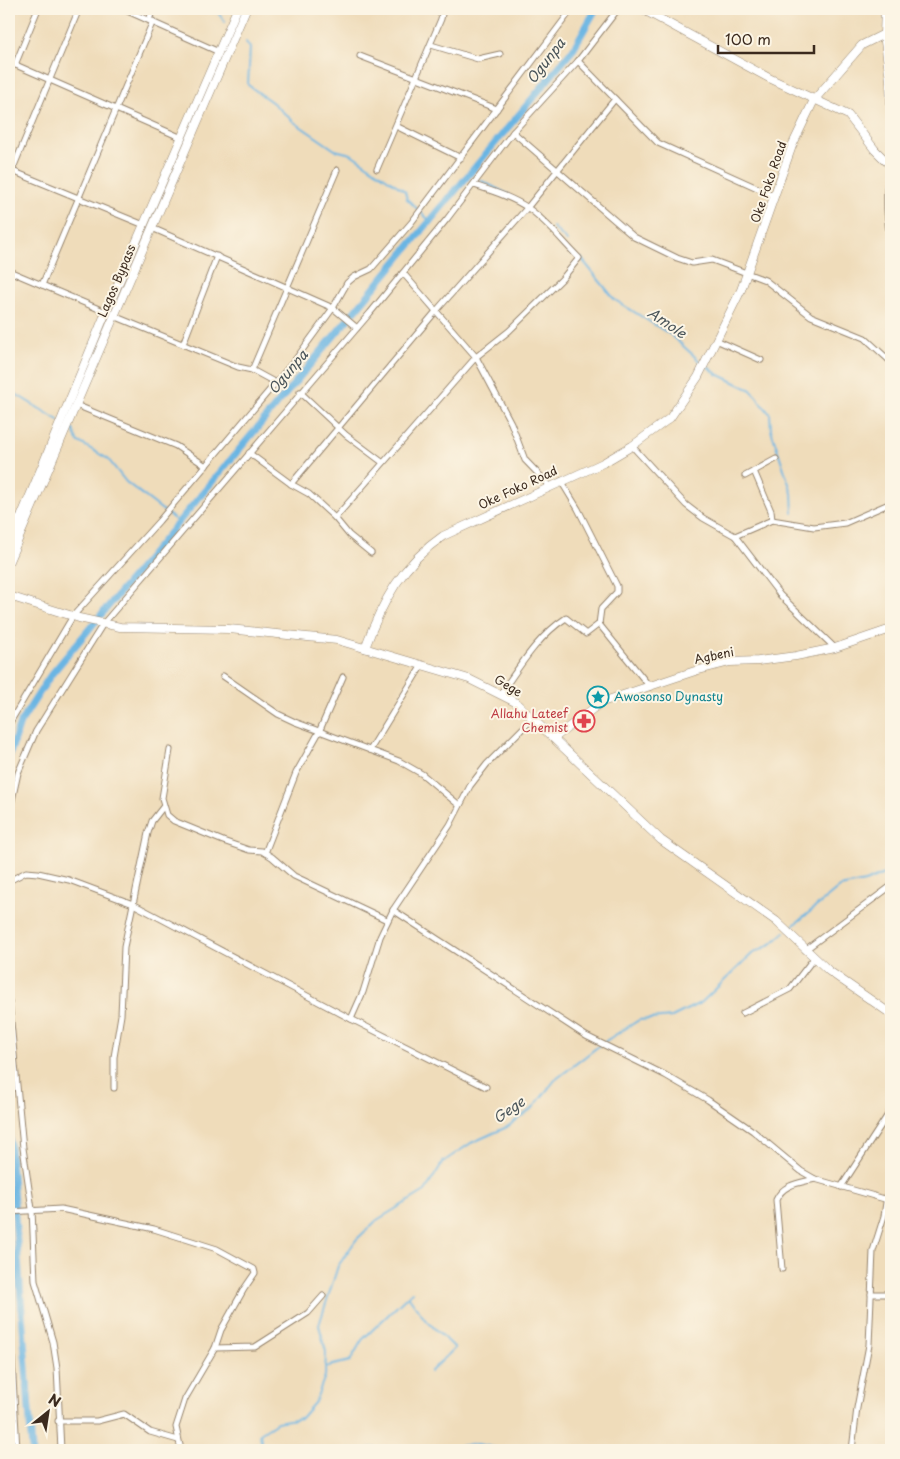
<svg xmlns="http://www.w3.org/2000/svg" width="900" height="1459" font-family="'Playpen Sans',sans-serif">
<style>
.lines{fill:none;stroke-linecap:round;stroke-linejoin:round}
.stream{stroke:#6ab5e3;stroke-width:2}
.canal{stroke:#6ab5e3;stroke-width:7}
.street-casing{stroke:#95836c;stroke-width:7}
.secondary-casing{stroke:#95836c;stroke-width:9}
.street{stroke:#fff;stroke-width:5}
.secondary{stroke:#fff;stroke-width:8}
.labels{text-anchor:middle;stroke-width:4;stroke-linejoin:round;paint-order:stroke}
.street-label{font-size:12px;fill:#3b2a1e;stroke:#fcf5e5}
.culture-label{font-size:12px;fill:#0d838f;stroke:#fcf5e5;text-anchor:start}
.health-label{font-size:12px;fill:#be3a42;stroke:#fcf5e5;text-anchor:end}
.water-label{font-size:14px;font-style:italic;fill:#495459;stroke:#fcf5e5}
</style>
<rect width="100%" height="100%" fill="#fcf5e5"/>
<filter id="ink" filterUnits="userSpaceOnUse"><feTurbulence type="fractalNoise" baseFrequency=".02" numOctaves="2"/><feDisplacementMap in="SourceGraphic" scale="10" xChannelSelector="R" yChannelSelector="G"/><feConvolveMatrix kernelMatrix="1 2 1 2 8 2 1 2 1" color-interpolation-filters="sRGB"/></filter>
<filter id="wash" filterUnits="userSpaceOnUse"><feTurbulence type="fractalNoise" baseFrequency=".0096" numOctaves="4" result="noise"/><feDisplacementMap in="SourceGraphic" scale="20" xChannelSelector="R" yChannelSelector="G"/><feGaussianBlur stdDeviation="1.12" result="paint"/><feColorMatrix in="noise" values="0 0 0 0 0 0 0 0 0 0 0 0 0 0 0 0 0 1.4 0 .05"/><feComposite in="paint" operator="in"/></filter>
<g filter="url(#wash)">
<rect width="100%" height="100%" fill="#efdcba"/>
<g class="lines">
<g class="stream">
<path d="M 215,9 L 225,22"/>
<path d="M 246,42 L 250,48 L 248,85 L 273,103 L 294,122 L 335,150 L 351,154 L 405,191 L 407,199 L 430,221"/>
<path d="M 480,180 L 509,195"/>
<path d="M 553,227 L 567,241"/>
<path d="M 581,258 L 615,300 L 671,335 L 703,364"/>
<path d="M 707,366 L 717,374 L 751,390 L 770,414 L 771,430 L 792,493 L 793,513"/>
<path d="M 9,390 L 58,420"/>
<path d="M 68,426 L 73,429 L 77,441 L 108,459 L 126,482 L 178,522"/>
<path d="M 789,929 L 840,887 L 865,882 L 891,871"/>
<path d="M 604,1042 L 639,1020 L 672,1017 L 702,1002 L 752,954 L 771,944 L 785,932"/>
<path d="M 409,1297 L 424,1318 L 455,1348 L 430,1372"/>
<path d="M 325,1367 L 350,1361 L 362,1340 L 412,1292"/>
<path d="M 262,1450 L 260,1433 L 277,1422 L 301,1418 L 315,1402 L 325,1376 L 326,1352 L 319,1325 L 338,1266 L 356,1240 L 377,1220 L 425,1191 L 443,1162 L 471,1143 L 507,1127 L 533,1108 L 555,1080 L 600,1045"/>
<path d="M 368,1450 L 369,1448 L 444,1448 L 477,1444 L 506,1450"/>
</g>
<g class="canal">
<path d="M 9,757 L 20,723 L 50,676 L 572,51 L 596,9"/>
<path d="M 9,1133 L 32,1450"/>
</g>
</g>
</g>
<g filter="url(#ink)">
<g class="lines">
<g class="street-casing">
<g id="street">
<path d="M 123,9 L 219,52"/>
<path d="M 654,15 L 658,9"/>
<path d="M 149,20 L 153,9"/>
<path d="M 431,45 L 478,59 L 500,54"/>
<path d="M 360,56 L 497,109"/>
<path d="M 578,61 L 658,143 L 775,196"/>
<path d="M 9,62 L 182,138"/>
<path d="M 15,65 L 38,9"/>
<path d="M 396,126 L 461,158"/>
<path d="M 513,132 L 634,237 L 677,258 L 692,263 L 712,260 L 765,280 L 811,316 L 865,338 L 891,362"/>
<path d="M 377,169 L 441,19 L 442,14 L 435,9"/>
<path d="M 10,170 L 144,225"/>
<path d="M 891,176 L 888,178 C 885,201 887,222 891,245"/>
<path d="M 9,178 L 79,9"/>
<path d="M 152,228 L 333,308 L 357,328"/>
<path d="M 9,271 L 106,312"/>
<path d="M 403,273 L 476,357 L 511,423 L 525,460 L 550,486"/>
<path d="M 42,285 L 153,21"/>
<path d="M 114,316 L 238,367 L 252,370 L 337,170"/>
<path d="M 716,340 L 761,360"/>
<path d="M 183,344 L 217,256"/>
<path d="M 252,370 L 276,383"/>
<path d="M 300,392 L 346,435 L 382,462"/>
<path d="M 76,405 L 176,446 L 206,466"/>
<path d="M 632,446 L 686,505 L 703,518 L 735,536 L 780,595 L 835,648"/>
<path d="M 249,453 L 291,484 L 309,494 L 335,518 L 349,535 L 371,553"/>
<path d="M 754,471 L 771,511 L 772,520"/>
<path d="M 745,476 L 776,459"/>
<path d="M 291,484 L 437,310 L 527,208 L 615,99"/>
<path d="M 9,514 L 19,521"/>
<path d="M 335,518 L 476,357 L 509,331 L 562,279 L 579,258 C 562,241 548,222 528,208 C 512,197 492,191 474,185"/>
<path d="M 735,536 L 772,520 L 814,527 L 845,523 L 891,503"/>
<path d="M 599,624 L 650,687"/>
<path d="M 223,676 L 278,714 L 295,722 L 399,761 L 422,774 L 459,805"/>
<path d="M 501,693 C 520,666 538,636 566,618 L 586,634 L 599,624 L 601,609 L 617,592 L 617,586 L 578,509 L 561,481"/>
<path d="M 9,724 L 73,616 L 159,521 L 295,360 L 333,308 L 347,283 L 354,277 L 371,269 L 411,223 L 572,9"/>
<path d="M 170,750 L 162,798 L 167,815 L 174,821 L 223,841 L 249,850 L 262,851 L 272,857 L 294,876 L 387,920"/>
<path d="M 370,750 L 422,665"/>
<path d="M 9,814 L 18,773 L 36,731 L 103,624 L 370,313 L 447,219 L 513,132 L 578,61 L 618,9"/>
<path d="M 265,853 L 296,773 L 319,732 L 343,677"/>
<path d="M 9,881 L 26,872 L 38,873 L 69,880 L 133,904 L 351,1019 L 486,1087"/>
<path d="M 393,910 L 586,1036 L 665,1075 L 708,1100 L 753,1131 L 801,1171 L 815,1179 L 888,1200"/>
<path d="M 805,950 L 891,886"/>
<path d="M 9,1001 L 23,1148 L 32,1209 L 35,1281 L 53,1342 L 57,1368 L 61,1450"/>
<path d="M 743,1013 L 790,989 L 814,958"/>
<path d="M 351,1019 L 363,992 L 380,937 L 393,910 L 450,825 L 470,786 L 487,764 L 533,718"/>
<path d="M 114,1088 L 114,1057 L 121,1015 L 124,947 L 148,833 L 152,821 L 163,807"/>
<path d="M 841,1187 L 891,1110"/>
<path d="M 9,1212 L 61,1209 L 154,1229 L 217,1249 L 254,1269 L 255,1273 L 244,1289 L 221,1330 L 215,1348 L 185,1399 L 176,1427 L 181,1450"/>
<path d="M 782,1269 L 776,1200 C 783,1184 799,1183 815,1179"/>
<path d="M 871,1294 L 891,1294"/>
<path d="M 9,1305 L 17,1450"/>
<path d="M 215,1348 L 255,1347 L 308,1313 L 323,1296"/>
<path d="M 58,1421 L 97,1421 L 124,1414 L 150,1432 L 178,1440"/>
<path d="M 852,1450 L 857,1408 L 869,1345 L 873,1251 L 884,1216 L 891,1169"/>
</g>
</g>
<g class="secondary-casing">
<g id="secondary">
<path d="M 642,9 L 769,78 L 848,115 L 875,150 L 891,166"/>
<path d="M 885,9 L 884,34 L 890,80 L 891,112"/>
<path d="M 9,546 L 106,312 L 237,9"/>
<path d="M 9,561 L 246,9"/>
<path d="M 9,596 L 79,618 L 120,627 L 229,629 L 337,640 L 469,679 L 515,702 L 661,840 L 776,921 L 829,971 L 891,1014"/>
<path d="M 365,648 C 382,602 402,564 443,536 L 603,463 L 632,446 L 670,418 L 698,377 L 741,290 L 792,146 L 814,100 L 862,45 L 884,34"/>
<path d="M 554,738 L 602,702 L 695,671 L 730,662 L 758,661 L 796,656 L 835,648 L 891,629"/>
</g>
</g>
<use href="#street" class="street"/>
<use href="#secondary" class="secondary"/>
</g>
</g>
<defs>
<g id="sight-ring" transform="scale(1.125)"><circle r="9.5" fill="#fcf5e5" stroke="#0f9aa8" stroke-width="1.5"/><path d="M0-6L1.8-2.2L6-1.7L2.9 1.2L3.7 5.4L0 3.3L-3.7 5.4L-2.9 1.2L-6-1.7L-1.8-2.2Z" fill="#0f9aa8"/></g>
<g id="pharmacy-ring" transform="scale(1.125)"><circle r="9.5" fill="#fcf5e5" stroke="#e0444e" stroke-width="1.5"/><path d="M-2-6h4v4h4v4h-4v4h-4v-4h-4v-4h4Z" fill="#e0444e"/></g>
</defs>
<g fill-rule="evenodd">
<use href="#sight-ring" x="598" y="697"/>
<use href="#pharmacy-ring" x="584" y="721"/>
</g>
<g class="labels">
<g class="street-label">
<text transform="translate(769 182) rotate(-71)" y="4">Oke Foko Road</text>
<text transform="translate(117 281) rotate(-67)" y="4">Lagos Bypass</text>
<text transform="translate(518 488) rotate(-25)" y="4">Oke Foko Road</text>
<text transform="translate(714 656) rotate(-12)" y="4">Agbeni</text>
<text transform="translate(508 686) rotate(31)" y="4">Gege</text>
</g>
<g class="culture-label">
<text x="614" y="701">Awosonso Dynasty</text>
</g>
<g class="health-label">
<text x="568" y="718">Allahu Lateef<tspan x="568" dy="14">Chemist</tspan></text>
</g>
<g class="water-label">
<text transform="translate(546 61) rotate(-52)" y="5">Ogunpa</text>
<text transform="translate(667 323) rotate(34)" y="5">Amole</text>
<text transform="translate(288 372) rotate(-50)" y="5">Ogunpa</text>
<text transform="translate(509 1110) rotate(-35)" y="5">Gege</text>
</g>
</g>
<rect width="900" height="1459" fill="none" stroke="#fcf5e5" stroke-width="30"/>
<g transform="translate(48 1412) rotate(30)" stroke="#fcf5e5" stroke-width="4" paint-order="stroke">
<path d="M0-4L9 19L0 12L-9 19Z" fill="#3b2a1e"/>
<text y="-8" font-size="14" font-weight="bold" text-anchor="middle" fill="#3b2a1e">N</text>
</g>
<path d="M718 45v8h96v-8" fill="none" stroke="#3b2a1e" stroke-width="2.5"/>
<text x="725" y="45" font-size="15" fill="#3b2a1e" stroke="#fcf5e5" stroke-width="4" paint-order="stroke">100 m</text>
</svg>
